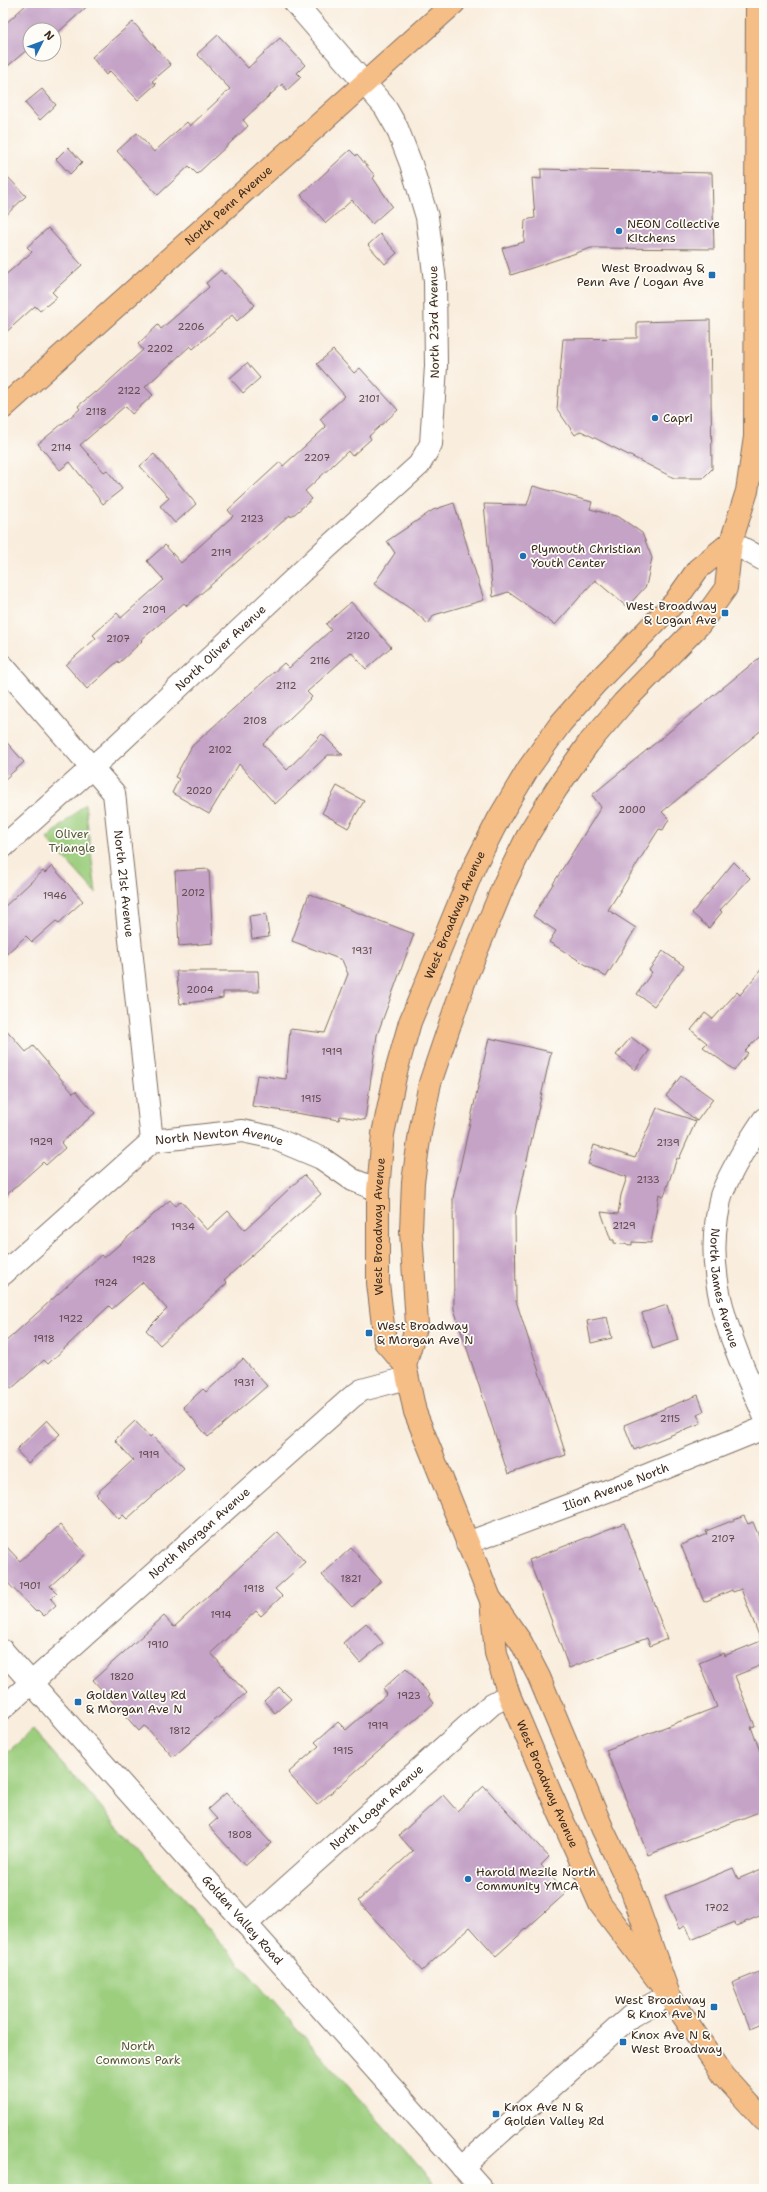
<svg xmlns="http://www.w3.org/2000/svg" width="767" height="2192" font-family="'Shantell Sans',sans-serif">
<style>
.green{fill:#9cce7e;stroke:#6c7c4e}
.building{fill:#c5a3c7}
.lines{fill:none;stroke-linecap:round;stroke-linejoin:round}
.minor-casing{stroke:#7e6e61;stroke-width:24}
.major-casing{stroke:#7e6e61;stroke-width:24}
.minor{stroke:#fff;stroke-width:22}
.major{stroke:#f6be87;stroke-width:22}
.poi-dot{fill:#1f6fb2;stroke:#fdfcf7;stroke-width:1.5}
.labels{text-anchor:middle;stroke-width:3.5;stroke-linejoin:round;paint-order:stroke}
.number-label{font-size:10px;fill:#5e4848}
.street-label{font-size:12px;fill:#3b2a1e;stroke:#fdfcf7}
.poi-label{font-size:12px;fill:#3b2a1e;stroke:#fdfcf7;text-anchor:start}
.park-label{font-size:12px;fill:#585b3b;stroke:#fdfcf7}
</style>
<rect width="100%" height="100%" fill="#fdfcf7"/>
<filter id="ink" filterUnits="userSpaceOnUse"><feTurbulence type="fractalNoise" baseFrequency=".025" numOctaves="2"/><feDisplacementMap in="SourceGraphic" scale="8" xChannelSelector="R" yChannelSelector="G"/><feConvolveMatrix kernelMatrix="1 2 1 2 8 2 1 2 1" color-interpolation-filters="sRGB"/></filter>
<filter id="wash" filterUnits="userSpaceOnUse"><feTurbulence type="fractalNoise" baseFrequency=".012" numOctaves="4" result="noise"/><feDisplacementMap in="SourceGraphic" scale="16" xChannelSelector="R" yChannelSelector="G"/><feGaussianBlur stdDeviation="0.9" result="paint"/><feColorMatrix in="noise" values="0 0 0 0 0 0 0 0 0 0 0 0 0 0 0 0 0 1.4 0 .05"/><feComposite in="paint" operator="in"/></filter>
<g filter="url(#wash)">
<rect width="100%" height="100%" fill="#f9eddd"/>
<g class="green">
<path d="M 85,804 L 96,893 L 47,839 Z"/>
<path d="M 33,1730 L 439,2189 L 3,2189 L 3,1756 Z"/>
</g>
<g id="blocks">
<g class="building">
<path d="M 28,3 L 91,3 L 55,35 L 59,39 L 54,44 L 54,30 L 30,30 L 30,51 L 28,49 L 3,70 L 3,26 Z"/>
<path d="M 133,22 L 171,65 L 152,81 L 156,84 L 138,100 L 110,71 L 106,75 L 92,57 Z"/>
<path d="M 218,35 L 248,68 L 280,38 L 305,65 L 297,73 L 301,77 L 287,90 L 282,84 L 243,120 L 248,126 L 197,174 L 189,166 L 158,195 L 117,151 L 137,133 L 154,152 L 187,122 L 190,126 L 230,89 L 197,54 Z"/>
<path d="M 33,54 L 44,54 L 38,59 Z"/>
<path d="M 42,89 L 56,105 L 40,120 L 25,103 Z"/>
<path d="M 68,147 L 82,162 L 70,174 L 56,159 Z"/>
<path d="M 350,150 L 356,156 L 357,154 L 375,176 L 373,178 L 392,206 L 372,224 L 352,200 L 326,223 L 301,195 Z"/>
<path d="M 541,169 L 712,173 L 714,249 L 591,248 L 511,275 L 502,248 L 524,242 L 525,220 L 535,218 L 532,178 L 541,179 Z"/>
<path d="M 3,172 L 26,196 L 3,218 Z"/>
<path d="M 48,228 L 82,265 L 52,292 L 57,297 L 40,311 L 35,306 L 3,335 L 3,277 L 32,252 L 27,247 Z"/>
<path d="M 380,234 L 397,253 L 385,264 L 368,245 Z"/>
<path d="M 221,270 L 224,274 L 226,273 L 255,305 L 237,321 L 232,315 L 193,349 L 190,346 L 145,387 L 153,395 L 132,414 L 125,406 L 80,445 L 104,472 L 107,470 L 122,489 L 103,504 L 70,462 L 60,470 L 38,444 L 80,409 L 78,406 L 95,392 L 96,393 L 143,350 L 138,344 L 158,325 L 161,329 L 209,287 L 206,283 Z"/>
<path d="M 710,320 L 712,469 L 703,478 L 674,478 L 581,431 L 575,435 L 557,409 L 563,339 L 637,338 L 637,322 Z"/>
<path d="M 333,350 L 354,373 L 360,368 L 398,410 L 369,436 L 371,439 L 352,456 L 348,451 L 305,491 L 312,499 L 291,517 L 290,515 L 187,606 L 184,603 L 141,640 L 142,641 L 119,663 L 118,661 L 87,689 L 66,665 L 96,638 L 93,635 L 117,613 L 121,618 L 164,580 L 147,561 L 165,545 L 181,563 L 233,516 L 228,510 L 280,462 L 283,466 L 326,427 L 320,419 L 345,396 L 317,364 Z"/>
<path d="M 247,363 L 260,378 L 243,393 L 230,378 Z"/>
<path d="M 154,454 L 196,504 L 175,523 L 160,506 L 169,498 L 140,466 Z"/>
<path d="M 533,486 L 592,502 L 590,509 L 619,517 L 642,533 L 652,558 L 646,586 L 627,607 L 595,580 L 555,625 L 508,592 L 493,597 L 484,504 L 527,505 Z"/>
<path d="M 454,503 L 484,600 L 434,615 L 428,624 L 415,612 L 374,584 L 395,553 L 387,541 L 433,510 Z"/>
<path d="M 351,602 L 391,647 L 366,669 L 351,652 L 307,692 L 312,697 L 263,744 L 287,770 L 322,734 L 343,755 L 328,755 L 275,804 L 239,764 L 209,814 L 172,793 L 179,779 L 175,777 L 192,746 L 284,663 L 289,668 L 331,630 L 326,624 Z"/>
<path d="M 764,654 L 764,728 L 662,812 L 669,819 L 663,830 L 659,829 L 608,910 L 636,928 L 606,977 L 549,942 L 556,931 L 533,916 L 601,807 L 592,795 Z"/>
<path d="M 3,738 L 24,762 L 3,781 Z"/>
<path d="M 337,786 L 364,801 L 348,828 L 322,813 Z"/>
<path d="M 734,862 L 750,878 L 720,910 L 722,912 L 709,928 L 692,913 Z"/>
<path d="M 52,866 L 83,901 L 59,923 L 56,921 L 32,942 L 26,936 L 3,957 L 3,908 L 43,871 L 45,873 Z"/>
<path d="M 209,869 L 213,943 L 179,946 L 175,871 Z"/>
<path d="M 309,894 L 414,934 L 377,1035 L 365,1120 L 340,1116 L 339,1120 L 252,1106 L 257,1075 L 286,1079 L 290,1029 L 325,1033 L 348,974 L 342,960 L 292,941 Z"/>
<path d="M 266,914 L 269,937 L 252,939 L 249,916 Z"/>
<path d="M 663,951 L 684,966 L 654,1006 L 637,994 L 652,972 L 649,970 Z"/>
<path d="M 764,966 L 764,1032 L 745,1051 L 748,1053 L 734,1070 L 703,1047 L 707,1043 L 691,1030 L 705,1013 L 713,1019 L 737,992 L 740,995 Z"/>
<path d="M 176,971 L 258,971 L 259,992 L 223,992 L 223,998 L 180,1004 Z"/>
<path d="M 3,1026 L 26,1052 L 33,1046 L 73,1093 L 76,1091 L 95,1113 L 61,1143 L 65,1148 L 46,1165 L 43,1162 L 3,1198 Z"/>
<path d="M 631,1037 L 649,1051 L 635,1070 L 616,1055 Z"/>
<path d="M 489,1038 L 551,1052 L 515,1214 L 516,1301 L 566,1455 L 508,1474 L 454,1309 L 453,1198 Z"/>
<path d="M 681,1076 L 713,1099 L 697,1121 L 666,1096 Z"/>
<path d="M 657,1108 L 696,1121 L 679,1159 L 677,1158 L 664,1196 L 659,1194 L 651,1243 L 632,1242 L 632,1245 L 614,1243 L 614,1240 L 611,1240 L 601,1212 L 618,1214 L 621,1195 L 627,1177 L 588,1164 L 594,1145 L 635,1158 Z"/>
<path d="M 304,1175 L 321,1194 L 224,1280 L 227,1283 L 160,1345 L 146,1330 L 167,1309 L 143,1282 L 112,1309 L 109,1306 L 48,1364 L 44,1360 L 11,1389 L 3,1380 L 3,1344 L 101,1255 L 104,1258 L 170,1200 L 175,1206 L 181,1201 L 207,1230 L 228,1211 L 245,1230 Z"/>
<path d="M 667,1305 L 678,1340 L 653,1349 L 642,1313 Z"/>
<path d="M 607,1317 L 612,1338 L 591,1343 L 587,1321 Z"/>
<path d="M 243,1359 L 267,1386 L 208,1437 L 183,1407 L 203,1389 L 206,1392 Z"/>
<path d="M 698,1395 L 704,1411 L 697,1414 L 701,1423 L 634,1450 L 624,1425 Z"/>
<path d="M 47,1420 L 60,1434 L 28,1463 L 16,1450 Z"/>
<path d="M 135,1421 L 150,1437 L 152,1435 L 184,1468 L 127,1519 L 123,1515 L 119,1519 L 96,1494 L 133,1460 L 115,1440 Z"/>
<path d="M 744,1516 L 748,1524 L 753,1522 L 764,1549 L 764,1664 L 735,1676 L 755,1726 L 751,1727 L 764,1762 L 764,1810 L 648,1855 L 606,1750 L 717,1707 L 699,1663 L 723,1653 L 724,1656 L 761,1641 L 741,1589 L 733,1592 L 732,1590 L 704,1602 L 681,1545 L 707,1534 L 706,1531 Z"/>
<path d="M 624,1523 L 667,1639 L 650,1646 L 647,1638 L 569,1668 L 529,1560 Z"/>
<path d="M 60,1525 L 86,1554 L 50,1586 L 57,1593 L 51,1599 L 56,1605 L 44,1616 L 38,1610 L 36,1612 L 3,1578 L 3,1543 L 20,1561 Z"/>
<path d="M 278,1532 L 305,1562 L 275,1589 L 282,1596 L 261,1616 L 256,1611 L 211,1653 L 246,1693 L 173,1757 L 147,1728 L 144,1726 L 139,1731 L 93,1680 L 164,1616 L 174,1627 Z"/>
<path d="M 351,1548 L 381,1581 L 352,1607 L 322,1575 Z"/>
<path d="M 366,1623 L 383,1643 L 360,1663 L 343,1643 Z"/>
<path d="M 406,1668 L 430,1695 L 428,1696 L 434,1703 L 317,1805 L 288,1773 L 319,1746 L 315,1742 L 338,1722 L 346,1730 L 387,1694 L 383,1689 Z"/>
<path d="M 279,1687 L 291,1699 L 275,1713 L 264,1701 Z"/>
<path d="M 484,1786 L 549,1857 L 541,1865 L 566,1893 L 496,1956 L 470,1927 L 422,1971 L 358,1901 L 413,1851 L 399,1835 L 443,1795 L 457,1811 Z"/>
<path d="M 226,1793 L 271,1843 L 245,1866 L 209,1826 L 217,1819 L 208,1809 Z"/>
<path d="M 733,1868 L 738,1879 L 764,1868 L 764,1914 L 736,1926 L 735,1922 L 691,1940 L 685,1926 L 679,1929 L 665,1896 Z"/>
<path d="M 764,1970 L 764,2022 L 750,2028 L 732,1983 Z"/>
</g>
</g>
</g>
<g filter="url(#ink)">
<use href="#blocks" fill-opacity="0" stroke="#7e6e61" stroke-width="1"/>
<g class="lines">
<g class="minor-casing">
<g id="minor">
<path d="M 731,542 L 764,560"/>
<path id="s1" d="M 3,666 L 114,793 L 152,1141"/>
<path id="s2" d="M 3,847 L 116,746 L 328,547 L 419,465 L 431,444 L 436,366 L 435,281 L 427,217 L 411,164 L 397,128 L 385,107 L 295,3"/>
<path id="s3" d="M 764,1119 C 749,1141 732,1169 722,1193 C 719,1200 719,1209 717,1217 C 705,1287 736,1352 764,1415"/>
<path id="s4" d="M 3,1274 L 152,1141 L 242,1131 L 271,1137 L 321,1158 L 353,1180 L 378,1190"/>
<path id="s5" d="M 467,1543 L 618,1487 L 764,1428"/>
<path id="s6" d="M 3,1651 L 482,2189"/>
<path id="s7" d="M 3,1708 L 352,1397 L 362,1390 L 407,1378"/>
<path id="s8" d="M 246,1924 L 492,1704 L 509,1695"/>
<path d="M 462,2167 L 631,2016 L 669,1995"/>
</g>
</g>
<g class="major-casing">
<g id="major">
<path id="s9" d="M 3,408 L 454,3"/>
<path d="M 405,1365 L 417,1324 L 411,1231 L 413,1182 L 420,1133 L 430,1083 L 466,977 L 505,882 L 529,833 L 557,788 L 588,744 L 623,703 L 700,624 L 726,588 L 731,542 L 747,491 L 755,437 L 757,3"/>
<path id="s10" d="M 491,1600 L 496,1653 L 509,1695 L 550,1792 L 600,1904 L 669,1995 L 724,2076 L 764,2120"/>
<path id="s11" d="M 669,1995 L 631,1888 L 603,1830 L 539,1677 L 521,1642 L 490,1598 L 415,1412 L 405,1365 L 385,1342 L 378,1283 L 378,1190 L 383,1134 L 396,1072 L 410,1022 L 474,867 L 499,818 L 528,769 L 561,723 L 596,683 L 674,603 L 698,569 L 731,542"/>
</g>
</g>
<use href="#minor" class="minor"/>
<use href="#major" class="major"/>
</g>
</g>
<g class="poi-dot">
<circle cx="619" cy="231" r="4"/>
<rect x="708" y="271" width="8" height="8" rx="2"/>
<circle cx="655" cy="418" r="4"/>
<circle cx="523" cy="556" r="4"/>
<rect x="721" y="609" width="8" height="8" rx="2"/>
<rect x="365" y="1329" width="8" height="8" rx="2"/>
<rect x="74" y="1698" width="8" height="8" rx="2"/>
<circle cx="468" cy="1879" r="4"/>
<rect x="710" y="2003" width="8" height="8" rx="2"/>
<rect x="619" y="2038" width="8" height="8" rx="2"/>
<rect x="492" y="2110" width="8" height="8" rx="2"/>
</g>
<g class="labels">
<g class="number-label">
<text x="191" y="330">2206</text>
<text x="160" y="352">2202</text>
<text x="129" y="394">2122</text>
<text x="369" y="402">2101</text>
<text x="96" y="415">2118</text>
<text x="61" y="451">2114</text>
<text x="317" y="461">2207</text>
<text x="252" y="522">2123</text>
<text x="221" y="556">2119</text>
<text x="154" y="613">2109</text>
<text x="358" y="639">2120</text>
<text x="118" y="642">2107</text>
<text x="320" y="664">2116</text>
<text x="286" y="689">2112</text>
<text x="255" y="724">2108</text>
<text x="220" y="753">2102</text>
<text x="199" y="794">2020</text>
<text x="632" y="813">2000</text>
<text x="193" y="896">2012</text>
<text x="55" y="899">1946</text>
<text x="362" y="954">1931</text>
<text x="200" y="993">2004</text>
<text x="332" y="1055">1919</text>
<text x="311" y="1102">1915</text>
<text x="41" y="1145">1929</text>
<text x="668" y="1146">2139</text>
<text x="648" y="1183">2133</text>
<text x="624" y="1229">2129</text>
<text x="183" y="1230">1934</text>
<text x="144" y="1263">1928</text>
<text x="106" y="1286">1924</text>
<text x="71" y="1322">1922</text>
<text x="44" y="1342">1918</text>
<text x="244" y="1386">1931</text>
<text x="670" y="1422">2115</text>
<text x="149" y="1458">1919</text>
<text x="723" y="1542">2107</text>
<text x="351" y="1582">1821</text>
<text x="30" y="1589">1901</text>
<text x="254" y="1592">1918</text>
<text x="221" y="1618">1914</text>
<text x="158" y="1648">1910</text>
<text x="122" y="1680">1820</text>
<text x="409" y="1699">1923</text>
<text x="378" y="1729">1919</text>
<text x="180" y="1734">1812</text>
<text x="343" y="1754">1915</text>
<text x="240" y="1838">1808</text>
<text x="717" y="1911">1702</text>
</g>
<g class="street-label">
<text dy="4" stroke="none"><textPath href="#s9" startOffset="303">North Penn Avenue</textPath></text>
<text transform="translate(434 322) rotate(-91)" y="4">North 23rd Avenue</text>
<text dy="4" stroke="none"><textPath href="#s2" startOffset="295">North Oliver Avenue</textPath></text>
<text dy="4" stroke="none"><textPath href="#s1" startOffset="260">North 21st Avenue</textPath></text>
<text dy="4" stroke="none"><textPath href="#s11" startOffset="1156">West Broadway Avenue</textPath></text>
<text dy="4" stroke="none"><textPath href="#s4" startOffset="268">North Newton Avenue</textPath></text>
<text dy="4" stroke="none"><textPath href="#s11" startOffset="832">West Broadway Avenue</textPath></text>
<text dy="4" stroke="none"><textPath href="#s3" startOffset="182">North James Avenue</textPath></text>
<text dy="4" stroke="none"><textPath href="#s5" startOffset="159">Ilion Avenue North</textPath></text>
<text dy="4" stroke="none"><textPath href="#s7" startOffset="263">North Morgan Avenue</textPath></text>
<text dy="4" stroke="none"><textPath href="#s10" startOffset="194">West Broadway Avenue</textPath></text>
<text dy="4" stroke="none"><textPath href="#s8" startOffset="175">North Logan Avenue</textPath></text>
<text dy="4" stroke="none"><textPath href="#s6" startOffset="360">Golden Valley Road</textPath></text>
</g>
<g class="poi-label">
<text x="627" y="228">NEON Collective<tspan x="627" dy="14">Kitchens</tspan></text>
<text x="704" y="272" text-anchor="end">West Broadway &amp;<tspan x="704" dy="14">Penn Ave / Logan Ave</tspan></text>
<text x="663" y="422">Capri</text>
<text x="531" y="553">Plymouth Christian<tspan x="531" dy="14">Youth Center</tspan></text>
<text x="717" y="610" text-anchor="end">West Broadway<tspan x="717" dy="14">&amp; Logan Ave</tspan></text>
<text x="377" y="1330">West Broadway<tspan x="377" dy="14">&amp; Morgan Ave N</tspan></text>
<text x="86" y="1699">Golden Valley Rd<tspan x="86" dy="14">&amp; Morgan Ave N</tspan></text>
<text x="476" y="1876">Harold Mezile North<tspan x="476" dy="14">Community YMCA</tspan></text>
<text x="706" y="2004" text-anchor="end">West Broadway<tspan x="706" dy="14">&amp; Knox Ave N</tspan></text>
<text x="631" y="2039">Knox Ave N &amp;<tspan x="631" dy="14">West Broadway</tspan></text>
<text x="504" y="2111">Knox Ave N &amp;<tspan x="504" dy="14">Golden Valley Rd</tspan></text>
</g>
<g class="park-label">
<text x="72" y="838">Oliver<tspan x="72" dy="14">Triangle</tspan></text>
<text x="138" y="2050">North<tspan x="138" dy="14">Commons Park</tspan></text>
</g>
</g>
<rect width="767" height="2192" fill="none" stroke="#fdfcf7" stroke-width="16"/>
<g transform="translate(42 42) rotate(48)"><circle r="19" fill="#fdfcf7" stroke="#afa8a0"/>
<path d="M0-3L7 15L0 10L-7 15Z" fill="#1f6fb2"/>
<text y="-6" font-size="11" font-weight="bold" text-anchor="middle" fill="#3b2a1e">N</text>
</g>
</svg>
